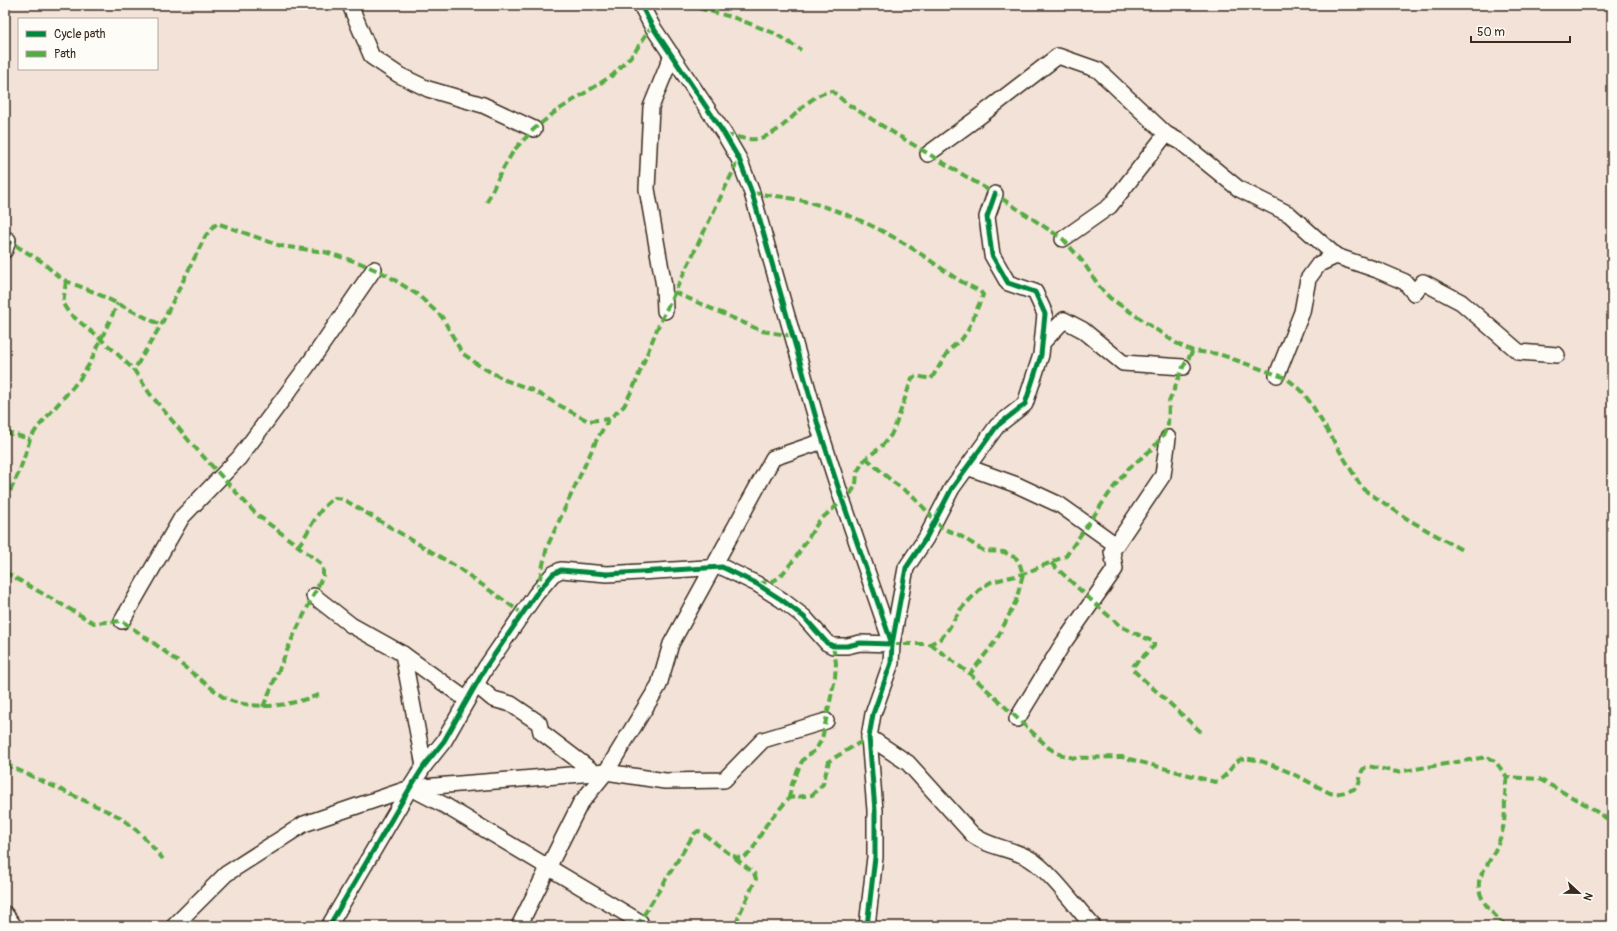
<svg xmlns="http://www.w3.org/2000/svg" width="1617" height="931" font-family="Pangolin,sans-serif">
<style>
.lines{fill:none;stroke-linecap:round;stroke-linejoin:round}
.street-casing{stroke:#3b2a1e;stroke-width:18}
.street{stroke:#fdfcf7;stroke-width:15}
.quiet{stroke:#55ab43;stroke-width:4;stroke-dasharray:8 4;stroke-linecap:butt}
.cycleway-casing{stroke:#fdfcf7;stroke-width:8}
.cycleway{stroke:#00873e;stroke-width:5}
</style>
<rect width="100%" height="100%" fill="#f2e2d7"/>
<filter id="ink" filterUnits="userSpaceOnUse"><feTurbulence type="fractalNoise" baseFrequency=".025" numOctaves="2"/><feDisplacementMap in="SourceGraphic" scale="8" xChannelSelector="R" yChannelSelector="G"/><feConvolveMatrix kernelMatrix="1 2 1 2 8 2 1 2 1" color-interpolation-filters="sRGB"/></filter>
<g filter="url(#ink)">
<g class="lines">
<g class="street-casing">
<g id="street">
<path d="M 350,5 L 372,57 L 399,75 L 428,89 L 483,105 L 534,129"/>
<path d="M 641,5 L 652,26 L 725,135 L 739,159 L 752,193 L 818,425 L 842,499 L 892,644 L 891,663 L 873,714 L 869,737 L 875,810 L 875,857 L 867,926"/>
<path d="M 928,154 L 976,119 L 1058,56 L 1098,70 L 1166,134 L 1181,142 L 1239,189 L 1289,214 L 1336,256"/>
<path d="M 1063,239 L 1110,206 L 1166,134"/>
<path d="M 5,250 L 8,240"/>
<path d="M 665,311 L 664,286 L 647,189 L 651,107 L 672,55"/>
<path d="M 1042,343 L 1064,320 L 1083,330 L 1123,363 L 1183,367"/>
<path d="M 1277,375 L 1302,312 L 1308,279 L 1319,264 L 1336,256 L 1377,270 L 1405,282 L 1414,293 L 1423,282 L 1461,302 L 1519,352 L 1557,355"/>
<path d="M 967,467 L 1017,485 L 1060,505 L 1116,545"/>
<path d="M 314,596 L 351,625 L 403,654 L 467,700"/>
<path d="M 122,621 L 182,517 L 239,458 L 306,368 L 374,269"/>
<path d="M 403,654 L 424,766"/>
<path d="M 475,684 L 493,699 L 511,704 L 539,723 L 541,732 L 595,773"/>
<path d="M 1017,719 L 1062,645 L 1115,569 L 1112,551 L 1163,475 L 1168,438"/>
<path d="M 869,737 L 908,763 L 973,835 C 990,848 1012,848 1030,859 C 1050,871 1076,907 1093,926"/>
<path d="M 411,788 L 444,805 L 640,922"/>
<path d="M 5,914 L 14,926"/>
<path d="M 174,926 L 226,874 L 304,824 L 410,788 L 606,772 L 665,781 L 724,780 L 763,740 L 826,721"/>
<path d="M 329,926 L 410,788 L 424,766 L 444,741 L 486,667 L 536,594 L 553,574 L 561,570 L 607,574 L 722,567 L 757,584 L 782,600 L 804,617 L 827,643 L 833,646 L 847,646 L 860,643 L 892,644 L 906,568 L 926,538 L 952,488 L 997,426 L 1025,404 L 1041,355 L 1045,314 L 1035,292 L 1008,283 L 992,255 L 987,217 L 995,194"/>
<path d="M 519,926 L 580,804 L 606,772 L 659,685 L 671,644 L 773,458 L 823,441"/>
</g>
</g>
<use href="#street" class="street"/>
<g class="quiet">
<path d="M 687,5 L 735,18 L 774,33 L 801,50"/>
<path d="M 725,135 C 735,136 747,140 756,139 C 788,134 801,96 832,91 L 846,103 L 889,130 L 995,194 L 1063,239 L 1083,262 L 1101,289 L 1110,298 L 1176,343 L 1193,351 L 1219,354 L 1286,378 L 1301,390 L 1312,405 L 1359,483 L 1366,491 L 1409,520 L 1462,550"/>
<path d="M 752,193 C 769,195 787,197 804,201 C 841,210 878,227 910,247 C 933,261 954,280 980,291 L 983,295 L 968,330 L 962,339 L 950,349 L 931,379 L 917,376 L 912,378 L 896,424 L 891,435 L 881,447 L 865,459 L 857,472 L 856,485 L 851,493 L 819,521 L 796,557 L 780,577 L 773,581 L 757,584"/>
<path d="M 487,202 L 500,174 L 514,150 L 534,129 L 555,112 L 613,75 L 634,53 L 652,26"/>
<path d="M 5,239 L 41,261 L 58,276 L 66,281 L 94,292 L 161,325"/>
<path d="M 66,281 L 63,304 L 69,313 L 110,347 L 134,370"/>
<path d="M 674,292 L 762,331 L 793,336"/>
<path d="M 5,432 L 30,439"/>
<path d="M 866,458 L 893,482 L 914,497 L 942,528 L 959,535 L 984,551 L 1004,552 L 1016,558 L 1019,562 L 1023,574 L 1016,601 L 997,639 L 970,674"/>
<path d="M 5,502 L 20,470 L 30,439 L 38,427 L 79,380 L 90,363 L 118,303"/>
<path d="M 298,546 C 311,530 317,508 335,498 L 343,499 L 457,567 L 523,614"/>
<path d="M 1051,563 L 1103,611 L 1122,627 L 1154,642 L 1154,646 L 1134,665 L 1133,670 L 1201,732"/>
<path d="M 5,572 L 94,623 L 122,621 L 155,644 L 223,697 C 234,703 239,703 250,705 C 277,708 294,703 319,695"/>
<path d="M 537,591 L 547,547 L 577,482 L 597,439 L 609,419 L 624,406 L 635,384 L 657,329 L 739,159"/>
<path d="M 892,644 L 930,644 L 940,639 L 946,633 L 960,610 L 981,588 L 991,582 L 1023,574 L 1066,556 L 1113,488 L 1129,468 L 1152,449 L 1164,434 L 1168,424 L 1169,402 L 1183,367 L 1193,351"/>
<path d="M 930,644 L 970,674 L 1049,748 L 1059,754 L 1074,758 L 1122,757 L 1215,782 C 1227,778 1230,767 1239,760 C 1257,752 1312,784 1330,793 C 1336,795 1354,791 1358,786 C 1362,779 1358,770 1368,766 L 1397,772 L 1487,757 L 1495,761 L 1507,777 L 1539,779 L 1588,806 L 1612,822"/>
<path d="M 263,707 L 292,639 L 323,576 L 323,568 L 319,562 L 256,514 L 190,442 L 150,394 L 134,370 L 161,325 L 206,235 L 217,223 L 281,246 L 325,252 L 360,263 L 387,275 L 418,295 L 442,317 L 462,353 L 480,366 L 505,380 L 530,389 L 588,421 L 609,419"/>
<path d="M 5,764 L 120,817 L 141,834 L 163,859"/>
<path d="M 789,798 L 792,784 L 801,763 L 806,756 L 815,751 L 822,739 L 835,678 L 836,663 L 833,646"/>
<path d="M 735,858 L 754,873 L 756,879 L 739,915 L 736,926"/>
<path d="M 637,926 L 694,834 L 698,831 L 701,832 L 731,855 L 738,858 L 746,856 L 751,852 L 766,825 L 789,798 L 812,795 L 823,784 L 829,761 L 869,737"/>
<path d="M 1506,926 C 1492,913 1474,897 1480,877 C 1488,863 1498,848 1502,832 C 1507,815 1503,796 1507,777"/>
</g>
<g class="cycleway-casing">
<g id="cycleway">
<path d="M 641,5 L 652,26 L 725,135 L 739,159 L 752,193 L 818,425 L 842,499 L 892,644 L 891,663 L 873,714 L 869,737 L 875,810 L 875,857 L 867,926"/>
<path d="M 329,926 L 410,788 L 424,766 L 444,741 L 486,667 L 536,594 L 553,574 L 561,570 L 607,574 L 722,567 L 757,584 L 782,600 L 804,617 L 827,643 L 833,646 L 847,646 L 860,643 L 892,644 L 906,568 L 926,538 L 952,488 L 997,426 L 1025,404 L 1041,355 L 1045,314 L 1035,292 L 1008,283 L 992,255 L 987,217 L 995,194"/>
</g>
</g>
<use href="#cycleway" class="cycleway"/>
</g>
</g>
<rect width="1617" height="931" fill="none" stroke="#fdfcf7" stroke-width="20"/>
<rect x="10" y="10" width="1597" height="911" fill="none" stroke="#3b2a1e" stroke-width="1.5" filter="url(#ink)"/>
<rect x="18" y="18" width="140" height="52" fill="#fdfcf7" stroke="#afa8a0"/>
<rect x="26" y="31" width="20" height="6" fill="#00873e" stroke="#afa8a0"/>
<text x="54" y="38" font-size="12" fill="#3b2a1e">Cycle path</text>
<rect x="26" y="51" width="20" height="6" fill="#55ab43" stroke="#afa8a0"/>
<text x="54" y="58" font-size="12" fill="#3b2a1e">Path</text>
<g transform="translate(1579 893) rotate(112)" stroke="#fdfcf7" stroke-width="3" paint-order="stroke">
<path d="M0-3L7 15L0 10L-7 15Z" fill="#3b2a1e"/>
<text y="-6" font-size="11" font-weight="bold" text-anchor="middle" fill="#3b2a1e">N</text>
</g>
<path d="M1471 36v6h99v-6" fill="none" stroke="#3b2a1e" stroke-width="2"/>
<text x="1477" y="36" font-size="12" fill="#3b2a1e" stroke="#fdfcf7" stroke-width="3" paint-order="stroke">50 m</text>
</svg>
